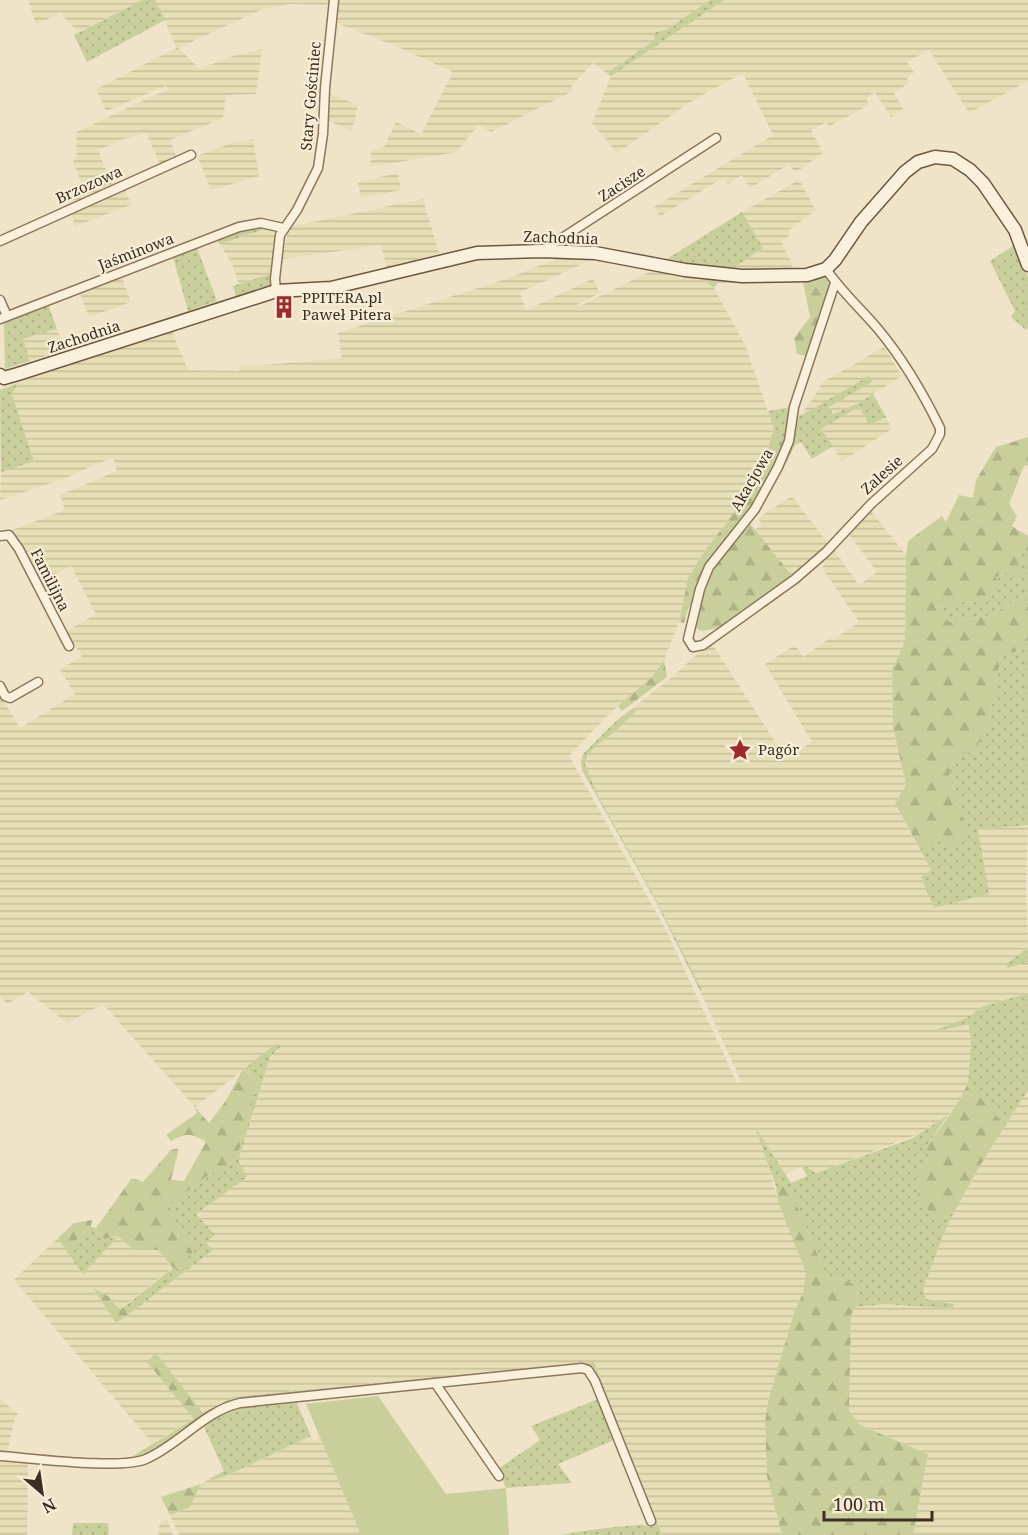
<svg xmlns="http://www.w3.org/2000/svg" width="1028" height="1535" font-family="'Noto Serif',serif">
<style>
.farmland{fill:url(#farmland-rules)}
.grass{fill:url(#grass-dots)}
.forest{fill:url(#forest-firs)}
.garden{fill:#c9cf9b}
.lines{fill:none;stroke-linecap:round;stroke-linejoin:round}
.street-casing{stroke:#8d765c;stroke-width:11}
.secondary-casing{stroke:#6f573f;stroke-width:15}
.street{stroke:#faf1dc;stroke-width:8}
.secondary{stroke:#faf1dc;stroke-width:12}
.labels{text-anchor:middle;stroke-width:4.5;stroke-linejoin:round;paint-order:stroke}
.street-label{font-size:15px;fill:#3d2e20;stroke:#f7eed8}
.poi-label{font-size:15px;fill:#3d2e20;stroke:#f7eed8;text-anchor:start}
</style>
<defs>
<pattern id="farmland-rules" width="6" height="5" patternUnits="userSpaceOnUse" patternTransform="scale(1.5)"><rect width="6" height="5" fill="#e6deb5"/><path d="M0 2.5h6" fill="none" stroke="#c6bf9b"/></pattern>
<pattern id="grass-dots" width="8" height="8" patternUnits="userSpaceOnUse" patternTransform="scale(1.5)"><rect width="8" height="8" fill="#c9cf9b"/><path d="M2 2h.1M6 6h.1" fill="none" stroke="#aeb285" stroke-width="1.8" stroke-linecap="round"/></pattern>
<pattern id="forest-firs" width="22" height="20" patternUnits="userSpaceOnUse" patternTransform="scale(1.5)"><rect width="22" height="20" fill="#c9cf9b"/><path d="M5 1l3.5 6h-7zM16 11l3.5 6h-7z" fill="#aeb285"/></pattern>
</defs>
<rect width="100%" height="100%" fill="#f0e4c8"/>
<g class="farmland">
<path d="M 28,0 L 142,0 L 78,32 L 60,13 L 36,25 Z"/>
<path d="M 155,0 L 331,0 L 331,5 L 288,4 L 261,10 L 178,48 L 200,69 L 230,57 L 262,49 L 256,94 L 226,95 L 223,118 L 170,140 L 177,158 L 161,166 L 146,133 L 123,139 L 98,150 L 113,187 L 70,204 L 63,191 L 81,183 L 73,160 L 77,158 L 76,132 L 168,89 L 166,86 L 106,111 L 96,89 L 177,48 Z"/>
<path d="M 335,0 L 1028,0 L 1028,81 L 969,113 L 929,50 L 907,62 L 914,73 L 907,78 L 909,83 L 894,93 L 903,109 L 891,117 L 875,92 L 866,98 L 869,105 L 828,127 L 827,122 L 811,130 L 823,153 L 796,172 L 788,165 L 750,188 L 742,175 L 728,184 L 723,178 L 660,216 L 654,207 L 773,135 L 743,73 L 695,99 L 617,153 L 592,123 L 611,76 L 593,63 L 571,86 L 573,91 L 491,132 L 478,125 L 457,152 L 370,167 L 371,151 L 384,147 L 396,122 L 421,134 L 453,72 L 391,44 L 333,22 Z"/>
<path d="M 326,92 L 358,105 L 352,131 L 327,120 Z"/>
<path d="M 253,139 L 259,176 L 211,190 L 197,156 L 232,143 Z"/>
<path d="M 398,173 L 401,190 L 361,198 L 358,182 Z"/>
<path d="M 799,180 L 816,210 L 789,230 L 790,235 L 781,241 L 793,266 L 776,272 L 752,273 L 729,271 L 763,248 L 742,212 Z"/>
<path d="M 124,187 L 131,205 L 75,226 L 70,211 Z"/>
<path d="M 423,199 L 439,253 L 387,268 L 381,245 L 282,259 L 289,227 Z"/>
<path d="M 269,228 L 275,231 L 276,237 L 271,274 L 239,284 L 233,266 L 220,244 Z"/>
<path d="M 561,257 L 594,259 L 520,292 L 526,310 L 593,279 L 600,293 L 578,304 L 578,307 L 653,270 L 701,278 L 714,288 L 745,345 L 774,429 L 765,458 L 743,501 L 704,552 L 688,578 L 679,622 L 664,660 L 651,678 L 609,714 L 569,756 L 666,930 L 737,1083 L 741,1081 L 700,991 L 701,989 L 655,898 L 597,794 L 585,764 L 587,756 L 597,744 L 616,731 L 635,711 L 633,708 L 671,678 L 711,642 L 786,759 L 812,742 L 765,664 L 795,645 L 803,657 L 830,638 L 833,640 L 859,622 L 822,568 L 832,547 L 859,585 L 877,572 L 847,532 L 870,510 L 906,555 L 905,642 L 892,669 L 893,727 L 906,785 L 895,803 L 931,870 L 933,908 L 978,830 L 1028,825 L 1026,885 L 1028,948 L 1006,964 L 1008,968 L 1028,962 L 1028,993 L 984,1006 L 966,1018 L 936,1030 L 969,1023 L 971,1043 L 968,1083 L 960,1103 L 948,1115 L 924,1132 L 816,1173 L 804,1166 L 785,1174 L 756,1131 L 765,1154 L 778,1201 L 807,1273 L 803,1293 L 795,1310 L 768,1401 L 765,1422 L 767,1476 L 782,1535 L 662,1535 L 594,1362 L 233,1397 L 152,1443 L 14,1280 L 58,1238 L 83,1274 L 118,1237 L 134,1250 L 158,1250 L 172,1268 L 119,1310 L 108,1296 L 117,1323 L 212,1251 L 205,1242 L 214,1235 L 195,1215 L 246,1177 L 239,1162 L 239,1158 L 270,1057 L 277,1044 L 195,1107 L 103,1004 L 67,1023 L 28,992 L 7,1004 L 0,996 L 0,695 L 20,728 L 75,694 L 60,669 L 82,657 L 67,631 L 96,614 L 71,566 L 39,583 L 12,530 L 65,510 L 60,495 L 117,471 L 113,457 L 63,479 L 0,500 L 1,472 L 34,460 L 12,394 L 18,383 L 171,329 L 188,370 L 239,371 L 240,366 L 278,364 L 342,358 L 338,333 L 506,279 Z"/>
<path d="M 121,275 L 131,302 L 89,317 L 79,291 Z"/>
<path d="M 57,329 L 64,350 L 30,361 L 23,339 Z"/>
<path d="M 884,347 L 902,376 L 857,404 L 833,414 L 829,406 L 871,382 L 797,418 L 809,404 L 823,382 Z"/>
<path d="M 859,407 L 869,424 L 886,417 L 892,429 L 842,461 L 821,429 Z"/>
<path d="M 792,496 L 829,545 L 793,577 L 755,530 L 762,524 L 758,518 Z"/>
<path d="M 1028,1090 L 1028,1535 L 913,1535 L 928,1454 L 860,1425 L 849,1410 L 851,1315 L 856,1307 L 885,1304 L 953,1309 L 954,1304 L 926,1299 L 923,1289 L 944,1233 L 955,1211 L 978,1169 Z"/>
<path d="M 0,1399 L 18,1414 L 15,1418 L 7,1452 L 0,1452 Z"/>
<path d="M 311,1436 L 313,1440 L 320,1437 L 361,1535 L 179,1535 L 170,1515 L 190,1507 L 201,1484 L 209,1479 L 213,1480 L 226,1476 Z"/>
<path d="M 0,1458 L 28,1460 L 27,1535 L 0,1535 Z"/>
<path d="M 167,1519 L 173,1535 L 158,1535 L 160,1523 Z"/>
</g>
<g class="grass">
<path d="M 142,0 L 155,0 L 165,20 L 87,62 L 74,35 Z"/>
<path d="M 710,0 L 724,0 L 611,76 L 607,73 L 655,40 L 653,33 L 668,29 Z"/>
<path d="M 742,212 L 763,248 L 729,271 L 662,262 Z"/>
<path d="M 257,226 L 274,228 L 277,232 L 276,237 L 275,231 L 269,228 L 220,244 L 216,238 Z"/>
<path d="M 1016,244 L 1028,277 L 1028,327 L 1026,330 L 1011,317 L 1015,311 L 990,261 Z"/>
<path d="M 197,248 L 217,301 L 188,311 L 173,257 Z"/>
<path d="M 271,274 L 272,286 L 236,297 L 233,286 Z"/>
<path d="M 701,278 L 739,281 L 741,283 L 717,283 L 714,288 Z"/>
<path d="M 48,304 L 57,329 L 23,339 L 30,361 L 5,369 L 4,321 Z"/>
<path d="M 869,376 L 872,382 L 829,407 L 833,414 L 857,404 L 873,394 L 886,417 L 869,425 L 859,407 L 821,429 L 833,446 L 812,459 L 801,442 L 795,445 L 786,464 L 784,461 L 797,418 Z"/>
<path d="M 18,383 L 12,394 L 34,461 L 1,472 L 0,390 Z"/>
<path d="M 791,407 L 784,445 L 779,438 L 771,438 L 774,429 L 768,411 Z"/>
<path d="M 1025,551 L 1028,553 L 1028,592 L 992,615 L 948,622 L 935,607 L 964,601 L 980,602 L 996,577 L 1007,572 L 1018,557 Z"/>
<path d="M 1028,648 L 1028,825 L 978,830 L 989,894 L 934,908 L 921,877 L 931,870 L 920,849 L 939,839 L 960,802 L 949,777 L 954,755 L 974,751 L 989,722 L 1001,656 Z"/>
<path d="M 633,708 L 636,711 L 616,731 L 597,745 L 587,756 L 585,764 L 597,794 L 655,898 L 702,990 L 700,991 L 656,902 L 582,770 L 581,761 L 583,754 L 615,722 Z"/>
<path d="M 1028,948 L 1028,962 L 1008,968 L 1006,964 Z"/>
<path d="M 1028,993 L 1028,1090 L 1005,1126 L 968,1083 L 971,1043 L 969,1024 L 931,1032 L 966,1018 L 984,1006 Z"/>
<path d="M 277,1043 L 280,1047 L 270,1057 L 239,1158 L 239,1162 L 247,1177 L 196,1214 L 215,1235 L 206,1242 L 212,1251 L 129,1314 L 124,1307 L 173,1268 L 184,1269 L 175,1259 L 185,1251 C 178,1236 175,1221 169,1206 L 204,1178 L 236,1160 L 248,1121 L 257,1082 L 244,1069 Z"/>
<path d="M 948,1115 L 926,1147 L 929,1157 L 919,1171 L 938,1223 L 955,1211 L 944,1233 L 923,1289 L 926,1299 L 954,1304 L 953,1309 L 885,1304 L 856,1307 L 857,1286 L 847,1281 L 827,1277 L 794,1199 L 785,1184 L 776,1187 L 755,1127 L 791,1183 L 807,1176 L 802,1167 L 805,1166 L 816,1173 L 913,1138 Z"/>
<path d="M 91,1227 L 96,1228 L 104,1239 L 118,1237 L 83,1274 L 65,1249 Z"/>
<path d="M 594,1362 L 662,1535 L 561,1535 C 586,1530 611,1527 637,1525 C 644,1524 648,1528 655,1526 L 593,1370 L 587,1365 L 293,1395 L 214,1412 L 213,1408 L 233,1397 Z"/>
<path d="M 295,1399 L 311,1436 L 226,1476 L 213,1480 L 209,1479 L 224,1471 L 204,1427 L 225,1409 Z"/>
<path d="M 598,1399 L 614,1440 L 558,1464 L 572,1483 L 506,1488 L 498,1469 L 540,1440 L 531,1426 Z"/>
<path d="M 73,1523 L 108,1523 L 109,1535 L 72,1535 Z"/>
</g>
<g class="forest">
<path d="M 825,277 L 829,281 L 830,289 L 807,356 L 797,354 L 794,338 L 810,317 L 803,282 Z"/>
<path d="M 1028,437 L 1028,465 L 1024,466 L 1009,504 L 1017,516 L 1012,526 L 1028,536 L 1028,553 L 1025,551 L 1018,557 L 1019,576 L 1007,572 L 996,577 L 997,590 L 980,602 L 964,601 L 935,607 L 949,622 L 992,615 L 1028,592 L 1028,648 L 1001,656 L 989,722 L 974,752 L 954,755 L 949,777 L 960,802 L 965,832 L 954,848 L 939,839 L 920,849 L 895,803 L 906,785 L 893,727 L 892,669 L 905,642 L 906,555 L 908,541 L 942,516 L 946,522 L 959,495 L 973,498 L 976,480 L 996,447 Z"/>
<path d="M 771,438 L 779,438 L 784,445 L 775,465 L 753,506 L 726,539 L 695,600 L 688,609 L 684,623 L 679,622 L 688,578 L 704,552 L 743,501 L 765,458 Z"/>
<path d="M 748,521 L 793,577 L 724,627 L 701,631 L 695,627 L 699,605 L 714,566 Z"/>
<path d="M 664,660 L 667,677 L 622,711 L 618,706 L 651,678 Z"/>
<path d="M 243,1069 L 257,1082 L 248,1121 L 236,1160 L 204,1178 L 169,1206 L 176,1223 L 178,1236 L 186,1234 L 197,1249 L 190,1254 L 185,1252 L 176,1259 L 186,1263 L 184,1269 L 173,1268 L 158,1250 L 134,1250 L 117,1236 L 104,1239 L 96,1228 L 132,1178 L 143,1182 L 171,1150 L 179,1148 L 171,1180 L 184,1181 L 206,1142 C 190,1133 188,1133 171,1141 L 166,1135 L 197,1113 L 195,1107 L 209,1123 L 225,1102 Z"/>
<path d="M 968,1083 L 1005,1126 L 978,1169 L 955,1211 L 938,1223 L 918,1196 L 919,1170 L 929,1157 L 926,1147 C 941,1126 958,1106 968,1083 Z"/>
<path d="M 785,1184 L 794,1199 L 827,1277 L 847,1281 L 857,1286 L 856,1307 L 851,1315 L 849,1410 L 860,1425 L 928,1454 L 913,1535 L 782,1535 L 767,1476 L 765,1422 L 768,1401 L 795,1310 L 803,1293 L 806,1273 L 778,1201 L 776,1187 Z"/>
<path d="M 92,1220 L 91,1227 L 65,1249 L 58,1238 L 74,1223 Z"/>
<path d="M 93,1288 L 108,1296 L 119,1309 L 124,1307 L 129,1314 L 116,1323 Z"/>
<path d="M 156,1353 L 203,1413 L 213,1408 L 214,1412 L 146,1456 L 131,1457 L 194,1419 L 147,1362 Z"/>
<path d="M 201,1484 L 190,1507 L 170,1515 L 161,1497 Z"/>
</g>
<path class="garden" d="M 378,1396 L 446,1494 L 506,1488 L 509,1535 L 361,1535 L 306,1404 Z"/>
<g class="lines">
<g class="street-casing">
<g id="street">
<path d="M 0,241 L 191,155"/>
<path d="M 542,251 L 716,138"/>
<path d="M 826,269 C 841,291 861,309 878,329 C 903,359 923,393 940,428 L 940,434 L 932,449 L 871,504 L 826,552 L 795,579 L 703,645 L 693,647 L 688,639 L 700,589 L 709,567 L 755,509 L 778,467 L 789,441 L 794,407 L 835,283"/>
<path d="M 276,291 L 275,279 L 280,235 L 297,210 L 318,168 L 323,134 L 325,88 L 334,0"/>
<path d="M 0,300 L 7,316"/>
<path d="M 0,319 L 239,227 L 261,223 L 283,228"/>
<path d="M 0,536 L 9,535 L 19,549 L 69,646"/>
<path d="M 0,686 L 5,696 L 10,698 L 38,682"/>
<path d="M 435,1383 L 499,1476"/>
<path d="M 0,1456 C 32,1458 120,1470 146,1459 C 179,1445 204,1411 240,1403 L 582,1368 L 588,1370 L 595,1381 L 651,1521"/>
</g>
</g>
<g class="secondary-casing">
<path id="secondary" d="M 0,375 L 4,378 L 18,374 L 276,291 L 331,288 L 477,253 L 542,251 L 595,253 L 685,270 L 742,276 L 807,275 L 826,269 L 835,260 L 861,222 L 905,172 L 918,162 L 935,157 L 953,159 L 970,170 L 983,183 L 1015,230 L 1028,265"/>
</g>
<use href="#street" class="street"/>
<use href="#secondary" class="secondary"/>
</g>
<defs>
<g id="building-bare" transform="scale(1.8)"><path d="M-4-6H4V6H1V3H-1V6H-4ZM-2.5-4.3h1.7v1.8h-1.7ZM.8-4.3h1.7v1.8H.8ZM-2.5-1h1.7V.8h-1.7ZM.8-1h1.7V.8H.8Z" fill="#9e2a2b" stroke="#f7eed8" stroke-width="2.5" paint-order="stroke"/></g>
<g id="sight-bare" transform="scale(1.8)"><path d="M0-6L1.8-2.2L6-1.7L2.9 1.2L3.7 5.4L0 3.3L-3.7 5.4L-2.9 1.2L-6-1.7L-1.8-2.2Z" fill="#9e2a2b" stroke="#f7eed8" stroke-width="2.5" paint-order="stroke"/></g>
</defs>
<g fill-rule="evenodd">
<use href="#building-bare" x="284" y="307"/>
<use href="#sight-bare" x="740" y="750"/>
</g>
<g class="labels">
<g class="street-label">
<text transform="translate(311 96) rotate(-85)" y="5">Stary Gościniec</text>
<text transform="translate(622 184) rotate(-33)" y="5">Zacisze</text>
<text transform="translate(89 185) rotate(-24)" y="5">Brzozowa</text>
<text transform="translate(561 238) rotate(2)" y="5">Zachodnia</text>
<text transform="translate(136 252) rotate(-21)" y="5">Jaśminowa</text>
<text transform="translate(84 337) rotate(-18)" y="5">Zachodnia</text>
<text transform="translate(882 475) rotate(-42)" y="5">Zalesie</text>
<text transform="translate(752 480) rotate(-60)" y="5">Akacjowa</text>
<text transform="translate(50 580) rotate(63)" y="5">Familijna</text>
</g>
<g class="poi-label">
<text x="302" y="303">PPITERA.pl<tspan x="302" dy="17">Paweł Pitera</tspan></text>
<text x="758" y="755">Pagór</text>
</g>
</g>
<g transform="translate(42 1493) rotate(151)" stroke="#f7eed8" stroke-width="4.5" paint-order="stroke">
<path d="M0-4.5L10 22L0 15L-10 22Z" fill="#3d2e20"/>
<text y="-9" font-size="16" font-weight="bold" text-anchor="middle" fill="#3d2e20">N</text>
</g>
<path d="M824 1511v9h108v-9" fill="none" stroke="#3d2e20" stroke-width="3"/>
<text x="833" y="1511" font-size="18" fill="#3d2e20" stroke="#f7eed8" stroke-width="4.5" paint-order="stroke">100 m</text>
</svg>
